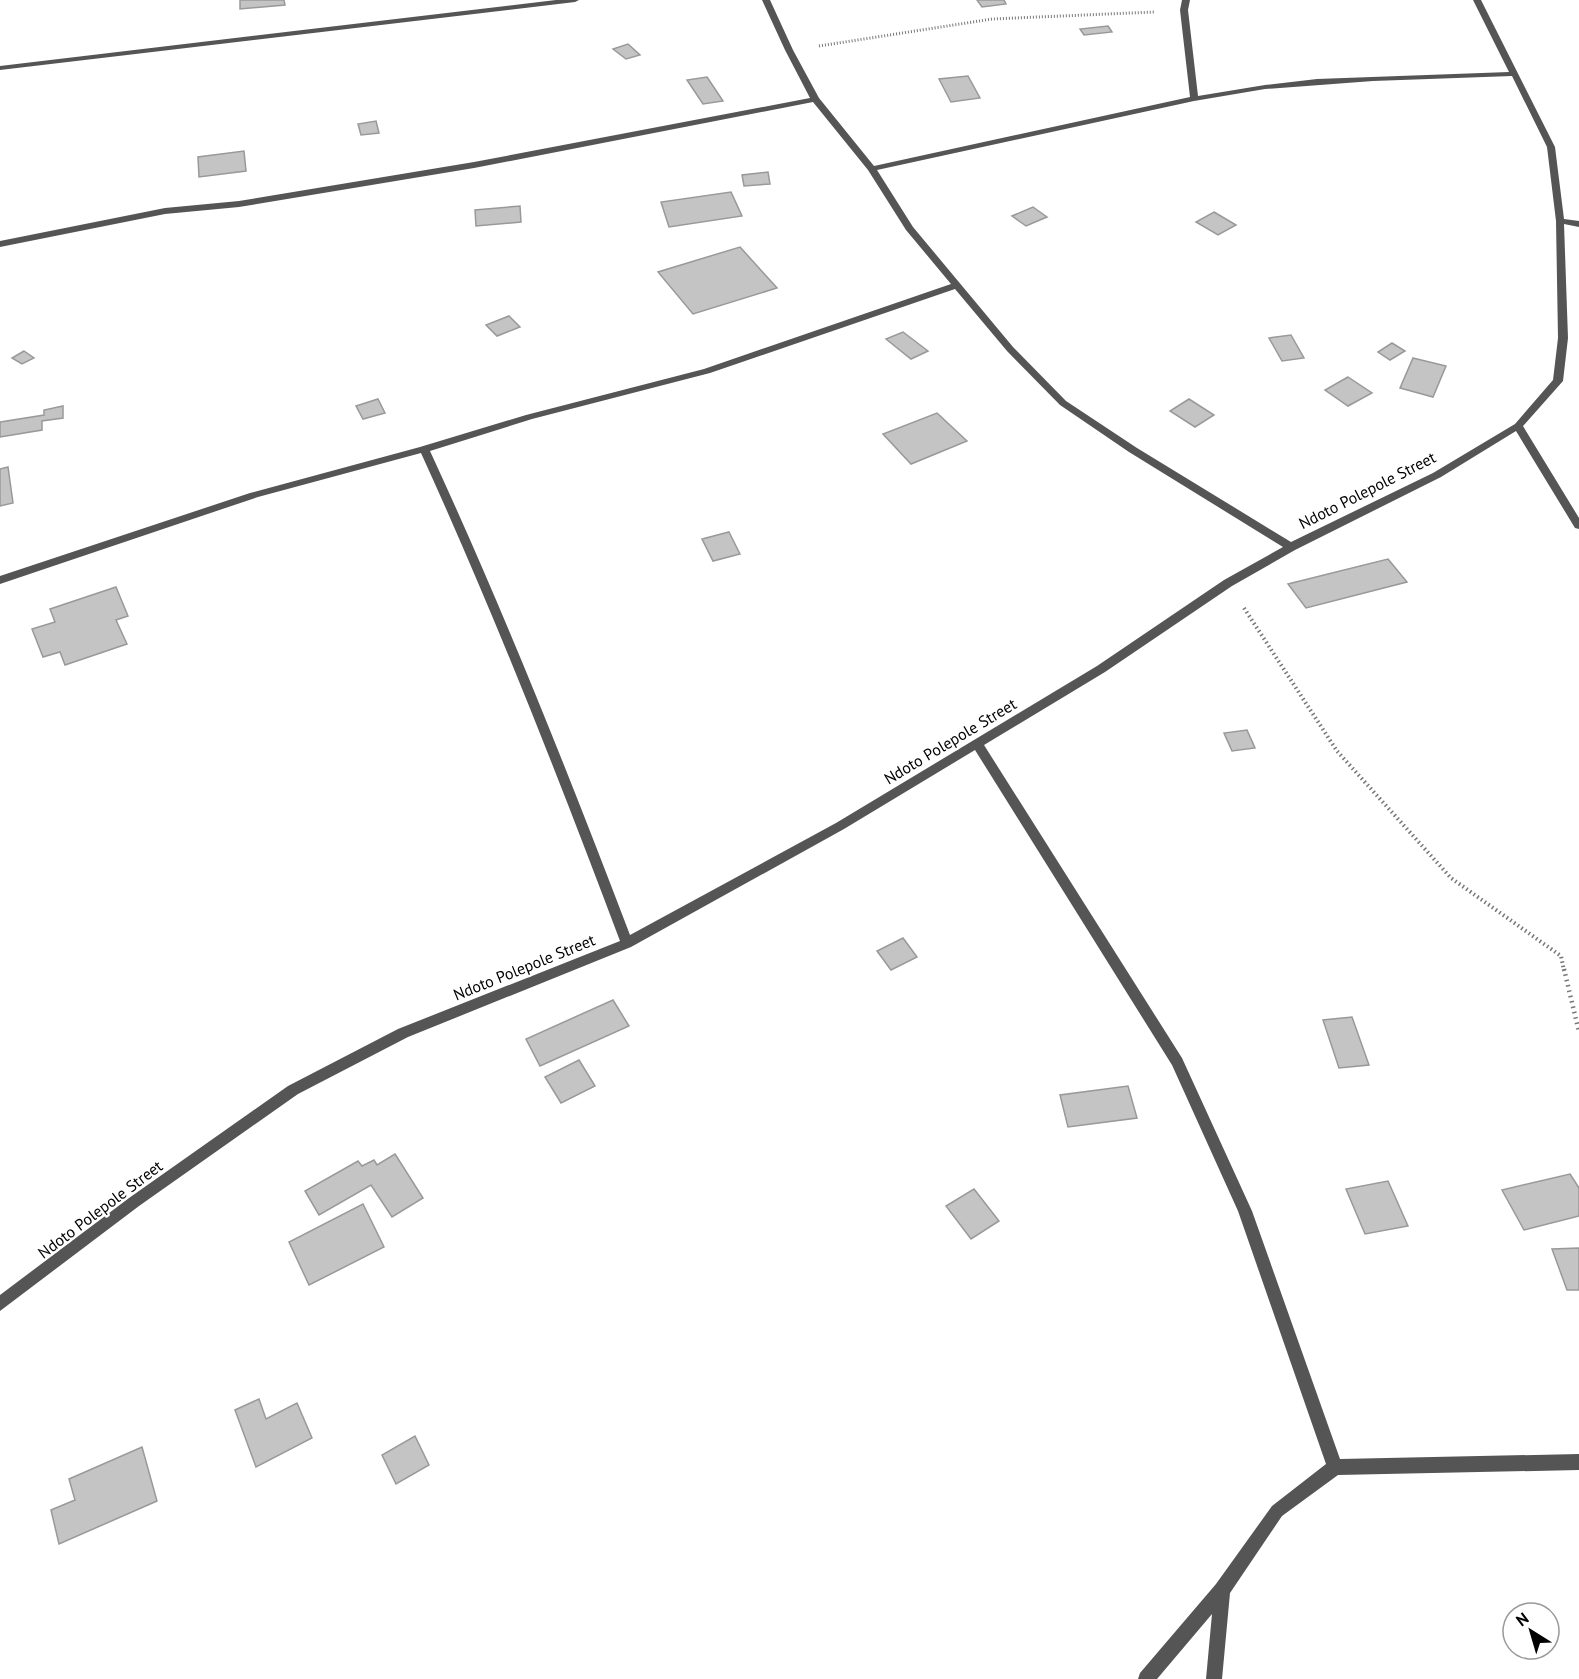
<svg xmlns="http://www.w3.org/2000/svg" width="1579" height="1679" font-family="'PT Sans',sans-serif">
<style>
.building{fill:#c4c4c4;stroke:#999;stroke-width:1.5}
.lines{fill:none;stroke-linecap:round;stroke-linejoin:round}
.path-far2{stroke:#777;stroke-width:3;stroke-dasharray:1 2;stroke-linecap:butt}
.path-far1{stroke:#777;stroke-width:4;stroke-dasharray:1.5 3;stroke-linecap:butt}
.path{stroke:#777;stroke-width:4.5;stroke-dasharray:1.5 4;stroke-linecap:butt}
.street{fill:#555;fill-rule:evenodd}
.labels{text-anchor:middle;stroke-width:4.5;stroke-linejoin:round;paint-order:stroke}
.street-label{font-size:16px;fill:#000;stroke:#fff}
</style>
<rect width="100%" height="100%" fill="#fff"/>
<g class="building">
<path d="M 240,0 L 284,0 L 285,5 L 240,9 Z"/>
<path d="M 977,0 L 1004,0 L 1006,4 L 982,7 Z"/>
<path d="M 1108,26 L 1112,32 L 1084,35 L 1080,29 Z"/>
<path d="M 628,44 L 640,55 L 626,59 L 613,49 Z"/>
<path d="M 968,76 L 980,98 L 951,102 L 939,79 Z"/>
<path d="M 707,77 L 723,101 L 703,104 L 687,80 Z"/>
<path d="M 376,121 L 379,133 L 361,135 L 358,124 Z"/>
<path d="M 244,151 L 246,171 L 199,177 L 198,157 Z"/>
<path d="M 768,172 L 770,184 L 744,186 L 742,175 Z"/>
<path d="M 731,192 L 742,216 L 669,227 L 661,202 Z"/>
<path d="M 520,206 L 521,222 L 476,226 L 475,210 Z"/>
<path d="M 1033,207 L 1047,217 L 1026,226 L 1012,216 Z"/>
<path d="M 1214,212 L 1236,225 L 1218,235 L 1196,222 Z"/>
<path d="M 740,247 L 777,288 L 693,314 L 658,272 Z"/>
<path d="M 509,316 L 520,327 L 497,336 L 486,325 Z"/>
<path d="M 903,332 L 928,351 L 911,359 L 886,339 Z"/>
<path d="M 1291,335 L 1304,358 L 1282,361 L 1269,338 Z"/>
<path d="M 1392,343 L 1405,351 L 1390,360 L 1378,352 Z"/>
<path d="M 24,351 L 34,358 L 22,364 L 12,358 Z"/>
<path d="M 1413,358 L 1446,366 L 1433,397 L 1400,388 Z"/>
<path d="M 1348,377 L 1372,393 L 1348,406 L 1325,390 Z"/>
<path d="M 378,399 L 385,413 L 363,419 L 356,406 Z"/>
<path d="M 1189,399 L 1214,415 L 1195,427 L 1170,411 Z"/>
<path d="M 63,406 L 63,418 L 42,421 L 42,430 L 0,437 L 0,422 L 44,415 L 44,410 Z"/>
<path d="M 937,413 L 967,441 L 911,464 L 883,434 Z"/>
<path d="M 8,467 L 13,503 L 0,506 L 0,469 Z"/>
<path d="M 729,532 L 740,554 L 713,561 L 702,539 Z"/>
<path d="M 1388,559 L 1407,582 L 1306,608 L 1288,584 Z"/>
<path d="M 116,587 L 128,616 L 116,620 L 127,644 L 65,665 L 60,652 L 43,657 L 32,629 L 55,622 L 50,609 Z"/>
<path d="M 1247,730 L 1255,748 L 1232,751 L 1224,733 Z"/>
<path d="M 903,938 L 917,957 L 891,970 L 877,951 Z"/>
<path d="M 613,1000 L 629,1026 L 540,1066 L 526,1039 Z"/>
<path d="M 1352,1017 L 1369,1065 L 1339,1068 L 1323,1020 Z"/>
<path d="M 579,1060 L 595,1086 L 561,1103 L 545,1077 Z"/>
<path d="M 1128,1086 L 1137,1118 L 1068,1127 L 1060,1095 Z"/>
<path d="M 395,1154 L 423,1198 L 392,1217 L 371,1185 L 319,1215 L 305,1191 L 358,1161 L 362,1166 L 374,1160 L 377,1165 Z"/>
<path d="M 1570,1174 L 1579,1188 L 1579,1216 L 1524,1230 L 1502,1190 Z"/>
<path d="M 1388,1181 L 1408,1226 L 1365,1234 L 1346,1189 Z"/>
<path d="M 974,1189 L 999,1221 L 971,1239 L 946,1206 Z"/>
<path d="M 363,1204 L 384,1247 L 309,1285 L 289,1242 Z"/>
<path d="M 1579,1248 L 1579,1290 L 1567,1290 L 1552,1249 Z"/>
<path d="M 259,1399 L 266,1419 L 297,1403 L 312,1438 L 256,1467 L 235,1410 Z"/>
<path d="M 415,1436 L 429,1465 L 396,1484 L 382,1455 Z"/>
<path d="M 142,1447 L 157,1501 L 59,1544 L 51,1510 L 75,1500 L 69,1479 Z"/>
</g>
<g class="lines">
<path class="path-far2" d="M 819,46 L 992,19 L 1154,12"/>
<path class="path-far1" d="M 1244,608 L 1337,751 L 1451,878 L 1561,956 L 1564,971"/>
<path class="path" d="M 1564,969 L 1579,1032"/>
<g class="street">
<path d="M 556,0 L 579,0 L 575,2 L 0,70 L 0,66 Z"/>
<path d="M 762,0 L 770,0 L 793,50 L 819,98 L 874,166 L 1190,97 L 1180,10 L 1182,0 L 1190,0 L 1188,10 L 1198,96 L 1265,85 L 1317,79 L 1509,72 L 1473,0 L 1481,0 L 1555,147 L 1564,219 L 1579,221 L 1579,227 L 1564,224 L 1568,338 L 1563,381 L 1523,426 L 1579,518 L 1579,529 L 1575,528 L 1516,431 L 1441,477 L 1295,550 L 1232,586 L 1105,672 L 984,745 L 1182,1058 L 1252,1211 L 1340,1459 L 1579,1454 L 1579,1470 L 1338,1475 L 1282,1516 L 1230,1593 L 1222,1679 L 1206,1679 L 1212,1614 L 1157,1679 L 1138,1679 L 1140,1673 L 1216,1584 L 1272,1506 L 1326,1464 L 1238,1211 L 1172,1065 L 975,750 L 844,829 L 631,947 L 408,1037 L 298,1094 L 139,1206 L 0,1311 L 0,1295 L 129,1198 L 288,1086 L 398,1029 L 620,941 C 558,776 494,613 421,453 L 258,497 L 0,584 L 0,576 L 250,493 L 420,447 L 526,415 L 704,369 L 951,284 L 906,230 L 868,170 L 813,102 L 474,168 L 239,207 L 165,214 L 0,247 L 0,241 L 165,208 L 239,201 L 474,162 L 810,98 L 785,50 ZM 1512,76 L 1547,147 L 1556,221 L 1558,338 L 1553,380 L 1515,424 L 1433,473 L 1291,542 L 1137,448 L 1066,401 L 1013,347 L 913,227 L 877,170 L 1194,101 L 1265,89 L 1373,81 ZM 955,289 L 1007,351 L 1060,405 L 1129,452 L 1283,547 L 1224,580 L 1097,666 L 836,823 L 630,935 C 568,772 503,609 430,451 L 532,419 L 710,373 Z"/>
</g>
</g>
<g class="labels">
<g class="street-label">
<text transform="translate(1367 490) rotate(-27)" y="6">Ndoto Polepole Street</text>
<text transform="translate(950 741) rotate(-31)" y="6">Ndoto Polepole Street</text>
<text transform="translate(524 967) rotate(-22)" y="6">Ndoto Polepole Street</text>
<text transform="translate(100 1209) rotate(-37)" y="6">Ndoto Polepole Street</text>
</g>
</g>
<g transform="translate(1531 1631) rotate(323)"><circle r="28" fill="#ffffff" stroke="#999999" stroke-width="1.5"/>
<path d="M0-4.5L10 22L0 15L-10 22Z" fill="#000000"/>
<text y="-9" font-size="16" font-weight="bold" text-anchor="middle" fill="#000000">N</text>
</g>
</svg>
